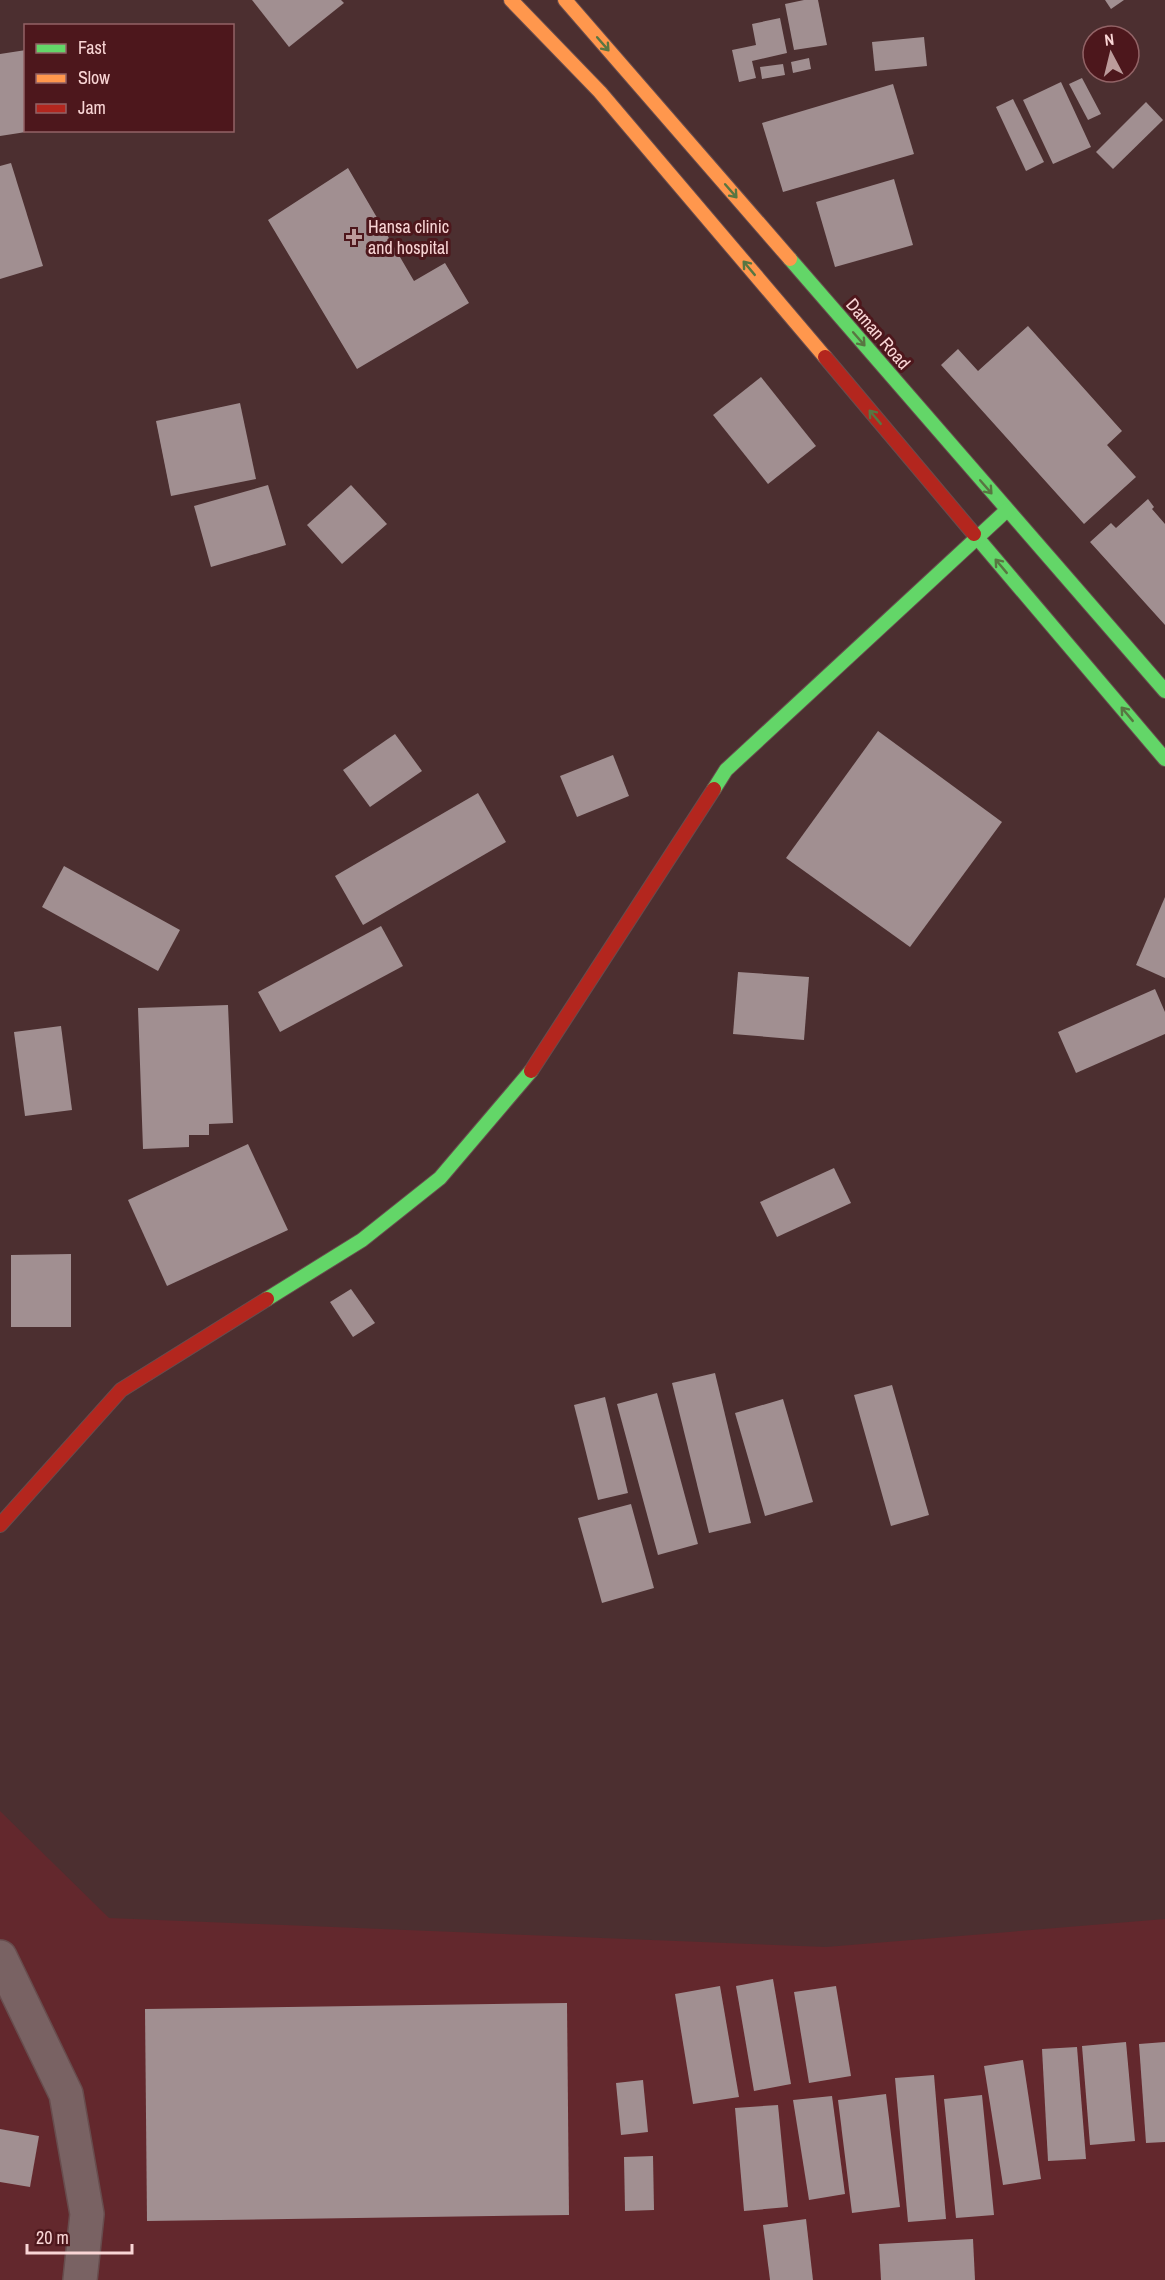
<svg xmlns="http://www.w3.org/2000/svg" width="1165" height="2280" font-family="'Archivo Narrow',sans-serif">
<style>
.built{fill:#63282d}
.building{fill:#a18f91}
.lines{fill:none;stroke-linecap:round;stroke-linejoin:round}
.street-casing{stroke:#684d4e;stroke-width:36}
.fast-casing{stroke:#684d4e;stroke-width:16}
.slow-casing{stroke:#684d4e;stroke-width:16}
.jam-casing{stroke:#684d4e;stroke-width:16}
.street{stroke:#796263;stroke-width:33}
.fast{stroke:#63d668;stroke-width:14}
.slow{stroke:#ff974d;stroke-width:14}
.jam{stroke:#b3261e;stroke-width:14}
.oneway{stroke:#587642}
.poi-dot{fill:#bc9b9b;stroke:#4d171c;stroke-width:2}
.labels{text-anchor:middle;stroke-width:6;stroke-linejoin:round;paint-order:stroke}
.poi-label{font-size:18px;fill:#f9d5d5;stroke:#4d171c;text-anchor:start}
.street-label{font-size:18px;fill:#f9d5d5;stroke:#4d171c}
</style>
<rect width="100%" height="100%" fill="#4c2f30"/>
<path class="built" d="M 0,1811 L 109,1918 L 826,1947 L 1165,1919 L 1165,2280 L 0,2280 Z"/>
<g class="building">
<path d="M 252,0 L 341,0 L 344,3 L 289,47 Z"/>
<path d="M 804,0 L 818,0 L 827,45 L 794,50 L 785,4 Z"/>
<path d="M 1105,0 L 1124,0 L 1111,9 Z"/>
<path d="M 780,18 L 787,53 L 752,61 L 756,78 L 739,82 L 732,50 L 756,45 L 752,24 Z"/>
<path d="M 924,37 L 927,66 L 875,71 L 872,42 Z"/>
<path d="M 26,50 L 26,132 L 0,136 L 0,54 Z"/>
<path d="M 809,58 L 811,69 L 793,73 L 791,62 Z"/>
<path d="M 783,64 L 785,75 L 762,79 L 760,67 Z"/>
<path d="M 1082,78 L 1101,114 L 1088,120 L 1069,84 Z"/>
<path d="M 1061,82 L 1091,147 L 1053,164 L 1023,100 Z"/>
<path d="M 893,84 L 914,154 L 783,192 L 762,123 Z"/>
<path d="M 1013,99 L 1044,162 L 1026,171 L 996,107 Z"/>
<path d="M 1146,102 L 1163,120 L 1113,169 L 1096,152 Z"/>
<path d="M 11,163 L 43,266 L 0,279 L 0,166 Z"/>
<path d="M 348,168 L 414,281 L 445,263 L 469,303 L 357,369 L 268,220 Z"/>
<path d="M 894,179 L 913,245 L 835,267 L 816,202 Z"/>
<path d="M 1028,326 L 1122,431 L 1107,445 L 1136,477 L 1084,524 L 941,365 L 958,349 L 978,371 Z"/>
<path d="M 761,377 L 816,446 L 768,484 L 713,415 Z"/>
<path d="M 240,403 L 256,479 L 171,496 L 156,421 Z"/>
<path d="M 268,485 L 286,545 L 211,567 L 194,506 Z"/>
<path d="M 351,485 L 387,524 L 342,564 L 307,525 Z"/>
<path d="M 1148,499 L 1154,507 L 1152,509 L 1165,524 L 1165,625 L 1090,542 L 1111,523 L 1116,528 Z"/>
<path d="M 878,731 L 1002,822 L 910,947 L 786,858 Z"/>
<path d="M 395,734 L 422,771 L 370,807 L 343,770 Z"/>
<path d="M 613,755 L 629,796 L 577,817 L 560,776 Z"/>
<path d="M 478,793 L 506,842 L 363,925 L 335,876 Z"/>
<path d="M 64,866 L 180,930 L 158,971 L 42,907 Z"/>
<path d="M 1165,897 L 1165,978 L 1136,965 Z"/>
<path d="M 381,926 L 403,966 L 280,1032 L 258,992 Z"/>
<path d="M 738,972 L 809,977 L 804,1040 L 733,1034 Z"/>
<path d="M 1155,989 L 1165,1012 L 1165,1034 L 1076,1073 L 1058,1032 Z"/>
<path d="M 228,1005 L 233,1123 L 209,1124 L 209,1135 L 189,1135 L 189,1147 L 143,1149 L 138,1008 Z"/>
<path d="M 61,1026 L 72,1110 L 25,1116 L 14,1032 Z"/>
<path d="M 248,1144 L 288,1230 L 167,1286 L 128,1200 Z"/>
<path d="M 834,1168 L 851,1203 L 777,1237 L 760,1202 Z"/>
<path d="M 71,1254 L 71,1327 L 11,1327 L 11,1255 Z"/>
<path d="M 351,1289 L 375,1323 L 353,1337 L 330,1302 Z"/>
<path d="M 715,1373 L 751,1523 L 709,1533 L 672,1383 Z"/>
<path d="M 892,1385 L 929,1515 L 891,1526 L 854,1395 Z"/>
<path d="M 657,1393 L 698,1544 L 658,1555 L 617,1404 Z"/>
<path d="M 605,1397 L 628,1493 L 598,1500 L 574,1405 Z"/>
<path d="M 783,1399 L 813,1502 L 765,1516 L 735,1413 Z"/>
<path d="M 631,1504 L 654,1588 L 602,1603 L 578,1518 Z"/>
<path d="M 773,1979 L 791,2084 L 754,2091 L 736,1986 Z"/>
<path d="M 720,1986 L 739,2097 L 693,2104 L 675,1994 Z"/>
<path d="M 836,1986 L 851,2076 L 809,2083 L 794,1992 Z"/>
<path d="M 567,2003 L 569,2215 L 147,2221 L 145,2009 Z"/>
<path d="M 1126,2042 L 1135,2141 L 1090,2145 L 1082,2046 Z"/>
<path d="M 1165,2042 L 1165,2142 L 1146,2143 L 1139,2044 Z"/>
<path d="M 1077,2047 L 1086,2159 L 1048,2161 L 1042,2049 Z"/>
<path d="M 1023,2060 L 1041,2179 L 1003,2185 L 984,2066 Z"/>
<path d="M 934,2075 L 946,2219 L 908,2222 L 895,2078 Z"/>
<path d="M 643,2080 L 648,2132 L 621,2135 L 616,2083 Z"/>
<path d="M 886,2094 L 900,2207 L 852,2213 L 838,2100 Z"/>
<path d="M 982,2095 L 994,2215 L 956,2218 L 944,2099 Z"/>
<path d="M 832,2096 L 845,2194 L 809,2200 L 793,2100 Z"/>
<path d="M 778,2105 L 788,2207 L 744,2211 L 735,2108 Z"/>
<path d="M 0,2129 L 39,2136 L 30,2187 L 0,2182 Z"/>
<path d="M 653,2156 L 654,2210 L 625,2211 L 624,2157 Z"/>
<path d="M 806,2219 L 813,2280 L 770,2280 L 763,2225 Z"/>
<path d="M 973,2239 L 975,2280 L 881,2280 L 879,2244 Z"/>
</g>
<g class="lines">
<g class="street-casing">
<path id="street" d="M 0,1957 L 66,2094 L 87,2214 L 80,2280"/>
</g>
<g class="fast-casing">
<g id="fast">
<path d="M 790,259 L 1165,691"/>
<path d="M 974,534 L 1165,759"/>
<path d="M 714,789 L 726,770 L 1007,510"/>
<path d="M 267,1299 L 362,1240 L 440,1178 L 531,1071"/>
</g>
</g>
<g class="slow-casing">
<g id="slow">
<path d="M 511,0 L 600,92 L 825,357"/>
<path d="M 565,0 L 790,259"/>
</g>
</g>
<g class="jam-casing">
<g id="jam">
<path d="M 825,357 L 974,534"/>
<path d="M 531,1071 L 714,789"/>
<path d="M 0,1525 L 121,1390 L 267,1299"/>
</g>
</g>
<use href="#street" class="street"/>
<use href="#fast" class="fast"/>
<use href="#slow" class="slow"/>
<use href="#jam" class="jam"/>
</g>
<defs><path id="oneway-shaft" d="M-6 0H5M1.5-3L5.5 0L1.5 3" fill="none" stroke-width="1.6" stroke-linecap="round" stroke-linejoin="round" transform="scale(1.5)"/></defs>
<g class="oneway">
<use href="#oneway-shaft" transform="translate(603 44) rotate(49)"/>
<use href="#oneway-shaft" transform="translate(731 191) rotate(49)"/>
<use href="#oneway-shaft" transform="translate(749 268) rotate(-130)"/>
<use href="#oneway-shaft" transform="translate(859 339) rotate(49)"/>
<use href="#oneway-shaft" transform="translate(875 417) rotate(-130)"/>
<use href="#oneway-shaft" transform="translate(986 487) rotate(49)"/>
<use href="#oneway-shaft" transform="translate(1001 566) rotate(-130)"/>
<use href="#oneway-shaft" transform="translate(1127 714) rotate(-130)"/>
</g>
<path class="poi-dot" d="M351 228h6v6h6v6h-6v6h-6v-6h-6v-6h6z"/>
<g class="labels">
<g class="poi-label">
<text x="368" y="233">Hansa clinic<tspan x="368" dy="21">and hospital</tspan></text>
</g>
<g class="street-label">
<text transform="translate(878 334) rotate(49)" y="6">Daman Road</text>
</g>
</g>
<rect x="24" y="24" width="210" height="108" fill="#4d171c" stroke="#926366" stroke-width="1.5"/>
<rect x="36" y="44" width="30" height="9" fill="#63d668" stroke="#926366" stroke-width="1.5"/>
<text x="78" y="54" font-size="18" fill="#f9d5d5">Fast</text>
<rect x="36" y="74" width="30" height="9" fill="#ff974d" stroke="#926366" stroke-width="1.5"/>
<text x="78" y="84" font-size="18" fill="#f9d5d5">Slow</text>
<rect x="36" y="104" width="30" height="9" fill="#b3261e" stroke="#926366" stroke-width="1.5"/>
<text x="78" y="114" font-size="18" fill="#f9d5d5">Jam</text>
<g transform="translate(1111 54) rotate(353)"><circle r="28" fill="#4d171c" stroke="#926366" stroke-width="1.5"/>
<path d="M0-4.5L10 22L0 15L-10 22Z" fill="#bc9b9b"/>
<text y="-9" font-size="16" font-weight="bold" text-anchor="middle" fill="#f9d5d5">N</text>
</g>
<path d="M27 2244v9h105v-9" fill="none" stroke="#f9d5d5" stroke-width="3"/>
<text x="36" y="2244" font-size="18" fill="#f9d5d5" stroke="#4d171c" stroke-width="4.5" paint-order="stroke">20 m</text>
</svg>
